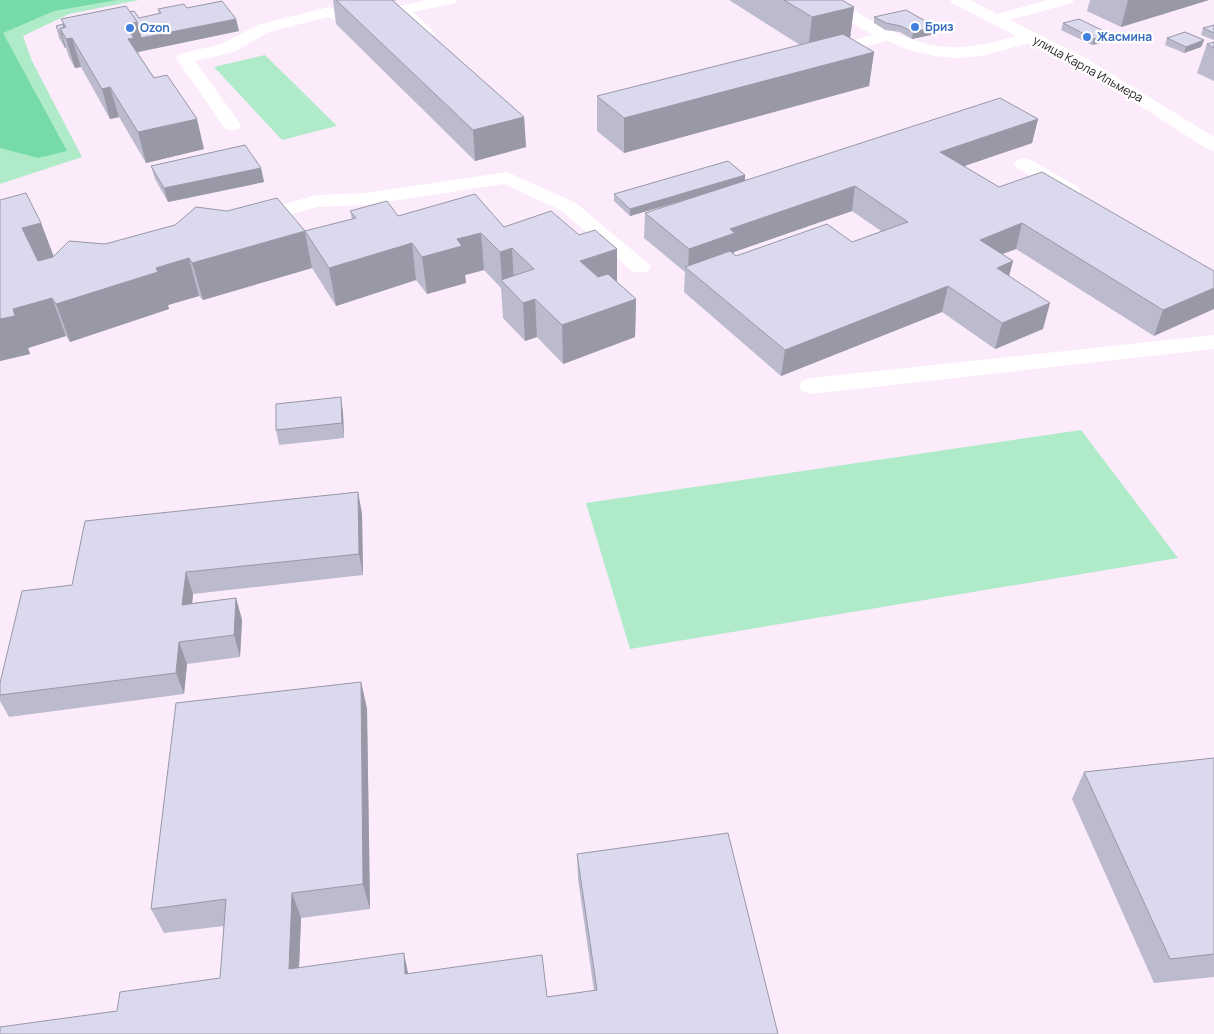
<svg xmlns="http://www.w3.org/2000/svg" width="1214" height="1034" font-family="Manrope,sans-serif">
<style>
.green{fill:#afebc8}
.forest{fill:#76dba6}
.lines{fill:none;stroke-linecap:round;stroke-linejoin:round}
.minor{fill:#fff;fill-rule:evenodd}
.wall{fill:#bcbbcd;fill-rule:evenodd}
.shaded-wall{fill:#9998a7}
.building{fill:#dbd9ee;stroke:#9998a7}
.shop-dot{fill:#3f7fe0;stroke:#fff;stroke-width:2}
.labels{text-anchor:middle;stroke-width:4.5;stroke-linejoin:round;paint-order:stroke}
.far-shop-label{font-size:12px;font-weight:bold;fill:#366cbe;stroke:#fff;text-anchor:start}
.far-street-label{font-size:12px;fill:#201a20;stroke:#fff}
</style>
<rect width="100%" height="100%" fill="#fbebfb"/>
<g class="green">
<path d="M 0,0 L 139,0 L 69,14 L 23,36 L 32,61 L 82,157 L 0,184 Z"/>
<path d="M 265,55 L 337,126 L 282,140 L 214,67 Z"/>
<path d="M 1081,430 L 1178,558 L 630,649 L 586,503 Z"/>
</g>
<path class="forest" d="M 0,0 L 117,0 L 54,11 L 3,33 L 67,151 L 38,158 L 0,148 Z"/>
<g class="lines">
<g class="minor">
<path d="M 426,0 L 457,0 L 455,3 L 413,12 L 435,33 L 433,36 L 421,36 L 393,10 L 395,7 Z"/>
<path d="M 815,0 C 821,0 829,0 835,0 C 847,4 860,15 872,21 C 928,51 955,54 1016,36 L 952,3 L 950,0 L 970,0 L 997,14 L 1048,0 L 1074,0 L 1072,3 L 1010,20 L 1084,57 L 1214,137 L 1214,151 L 1207,149 L 1117,91 L 1029,43 L 983,56 L 955,58 L 935,56 L 909,50 L 887,41 L 823,58 L 817,57 L 815,53 L 817,49 L 873,35 L 817,3 Z"/>
<path d="M 372,6 L 378,8 L 380,11 L 378,14 L 341,22 L 328,17 L 269,32 L 234,52 L 195,61 L 241,125 L 239,129 L 232,131 L 225,129 L 176,58 L 179,54 L 222,44 L 257,25 L 329,7 L 343,12 Z"/>
<path d="M 1024,158 L 1031,160 L 1078,187 L 1081,191 L 1078,195 L 1071,197 L 1064,195 L 1017,168 L 1014,164 L 1017,160 Z"/>
<path d="M 507,172 L 576,203 L 651,266 L 648,271 L 640,273 L 632,271 L 562,211 L 504,184 L 366,205 L 317,207 L 251,226 L 244,224 L 241,220 L 244,216 L 316,195 L 366,193 Z"/>
<path d="M 1214,335 L 1214,349 L 811,394 L 802,391 L 799,386 L 802,381 L 811,378 Z"/>
</g>
</g>
<g class="wall">
<path d="M 333,0 L 397,0 L 393,1 L 524,117 L 526,147 L 475,161 L 336,24 Z"/>
<path d="M 729,0 L 842,0 L 854,7 L 850,38 L 874,52 L 869,86 L 624,153 L 597,131 L 597,96 L 800,45 Z"/>
<path d="M 1090,0 L 1209,0 L 1121,27 L 1087,11 Z"/>
<path d="M 187,8 L 236,19 L 239,31 L 138,52 L 138,54 L 204,149 L 146,163 L 119,117 L 110,119 L 81,67 L 75,68 L 69,57 L 66,48 L 65,48 L 59,38 L 56,26 L 63,24 L 61,19 L 129,12 L 139,18 L 159,14 L 158,9 Z"/>
<path d="M 874,17 L 936,27 L 935,34 L 912,39 L 900,32 L 885,30 L 874,23 Z"/>
<path d="M 1063,23 L 1108,41 L 1092,45 L 1061,30 Z"/>
<path d="M 1214,25 L 1214,40 L 1201,35 L 1203,28 Z"/>
<path d="M 1167,38 L 1204,40 L 1201,47 L 1184,53 L 1165,45 Z"/>
<path d="M 1214,42 L 1214,81 L 1197,73 L 1207,44 Z"/>
<path d="M 1038,119 L 1032,143 L 964,166 L 999,187 L 1214,271 L 1154,336 L 1016,249 L 1002,254 L 1013,261 L 1009,276 L 1043,329 L 995,349 L 942,312 L 781,376 L 684,292 L 685,272 L 644,238 L 645,213 L 681,201 L 630,216 L 614,201 L 614,194 L 745,180 ZM 852,211 L 881,231 L 852,242 L 736,256 L 734,254 L 734,252 Z"/>
<path d="M 151,166 L 261,168 L 264,182 L 168,202 L 155,179 Z"/>
<path d="M 0,200 L 41,223 L 54,257 L 105,244 L 305,231 L 312,268 L 203,300 L 199,296 L 168,305 L 169,309 L 70,342 L 66,336 L 28,348 L 30,354 L 0,361 Z"/>
<path d="M 350,211 L 504,227 L 617,282 L 636,299 L 635,337 L 563,364 L 537,337 L 525,341 L 503,318 L 501,288 L 484,270 L 465,275 L 466,283 L 427,294 L 416,280 L 336,306 L 312,268 L 305,231 L 352,219 Z"/>
<path d="M 343,412 L 344,438 L 279,445 L 276,430 Z"/>
<path d="M 358,492 L 362,514 L 363,575 L 193,594 L 192,603 L 236,598 L 242,620 L 240,657 L 187,664 L 184,694 L 9,717 L 0,701 L 0,683 L 72,585 Z"/>
<path d="M 361,682 L 367,709 L 370,909 L 301,918 L 299,968 L 408,974 L 547,997 L 594,991 L 578,879 L 577,854 L 778,1034 L 117,1011 L 220,978 L 224,926 L 164,933 L 151,909 Z"/>
<path d="M 1214,758 L 1214,977 L 1154,983 L 1072,799 L 1084,772 Z"/>
</g>
<g class="shaded-wall">
<path d="M 1128,0 L 1209,0 L 1121,27 Z"/>
<path d="M 854,7 L 850,39 L 808,50 L 812,17 Z"/>
<path d="M 236,19 L 239,31 L 138,52 L 142,66 L 72,38 L 81,67 L 75,68 L 66,39 L 68,34 L 137,22 Z"/>
<path d="M 936,27 L 935,34 L 912,39 L 913,32 Z"/>
<path d="M 1110,34 L 1108,41 L 1092,45 L 1094,39 Z"/>
<path d="M 61,35 L 62,35 L 66,48 L 65,48 Z"/>
<path d="M 1204,40 L 1201,47 L 1184,53 L 1186,47 Z"/>
<path d="M 874,52 L 869,86 L 624,153 L 624,118 Z"/>
<path d="M 110,87 L 119,117 L 110,119 L 102,89 Z"/>
<path d="M 524,117 L 526,147 L 475,161 L 473,130 Z"/>
<path d="M 197,119 L 204,149 L 146,163 L 138,132 Z"/>
<path d="M 1038,119 L 1032,143 L 935,176 L 940,152 Z"/>
<path d="M 261,168 L 264,182 L 168,202 L 164,188 Z"/>
<path d="M 745,175 L 745,182 L 630,216 L 630,209 Z"/>
<path d="M 855,186 L 852,211 L 734,252 L 733,259 L 688,269 L 689,249 L 730,229 Z"/>
<path d="M 41,223 L 55,260 L 36,265 L 22,228 Z"/>
<path d="M 1022,223 L 1016,249 L 973,265 L 980,240 Z"/>
<path d="M 305,231 L 312,268 L 203,300 L 192,263 Z"/>
<path d="M 481,233 L 484,270 L 465,275 L 466,283 L 427,294 L 422,257 L 457,239 Z"/>
<path d="M 412,243 L 416,280 L 336,306 L 329,268 Z"/>
<path d="M 512,248 L 514,285 L 502,281 L 500,252 Z"/>
<path d="M 617,249 L 617,286 L 581,299 L 580,261 Z"/>
<path d="M 189,258 L 199,296 L 168,305 L 169,309 L 70,342 L 56,304 L 156,268 Z"/>
<path d="M 1013,261 L 1006,287 L 997,268 Z"/>
<path d="M 948,286 L 942,312 L 781,376 L 785,350 Z"/>
<path d="M 1214,288 L 1214,309 L 1154,336 L 1163,310 Z"/>
<path d="M 52,298 L 66,336 L 28,348 L 30,354 L 0,361 L 0,319 L 13,309 Z"/>
<path d="M 535,299 L 537,337 L 525,341 L 523,303 Z"/>
<path d="M 636,299 L 635,337 L 563,364 L 562,325 Z"/>
<path d="M 1050,303 L 1043,329 L 995,349 L 1002,323 Z"/>
<path d="M 341,397 L 343,412 L 344,438 L 342,423 Z"/>
<path d="M 358,492 L 362,514 L 363,575 L 359,554 Z"/>
<path d="M 186,572 L 193,594 L 190,626 L 182,605 Z"/>
<path d="M 236,598 L 242,620 L 240,657 L 234,635 Z"/>
<path d="M 179,642 L 187,664 L 184,694 L 176,673 Z"/>
<path d="M 361,682 L 367,709 L 370,909 L 363,884 Z"/>
<path d="M 292,893 L 301,918 L 298,993 L 289,969 Z"/>
<path d="M 404,953 L 409,978 L 405,974 Z"/>
</g>
<g class="building">
<path d="M 336,0 L 392,0 L 524,117 L 473,130 Z"/>
<path d="M 784,0 L 842,0 L 854,7 L 812,17 Z"/>
<path d="M 222,1 L 236,19 L 141,38 L 137,22 L 129,12 L 134,11 L 139,18 L 161,13 L 158,9 L 184,4 L 187,8 Z"/>
<path d="M 126,6 L 137,22 L 125,25 L 134,38 L 128,39 L 154,78 L 167,75 L 197,119 L 138,132 L 110,87 L 102,89 L 72,38 L 66,39 L 60,28 L 66,27 L 61,19 Z"/>
<path d="M 906,10 L 936,27 L 913,32 L 901,26 L 886,23 L 874,17 Z"/>
<path d="M 1079,19 L 1110,34 L 1094,39 L 1063,23 Z"/>
<path d="M 63,24 L 64,28 L 60,28 L 62,35 L 61,35 L 56,26 Z"/>
<path d="M 1214,25 L 1214,33 L 1203,28 Z"/>
<path d="M 1185,32 L 1204,40 L 1186,47 L 1167,38 Z"/>
<path d="M 843,34 L 874,52 L 624,118 L 597,96 Z"/>
<path d="M 1214,42 L 1214,48 L 1207,44 Z"/>
<path d="M 1000,98 L 1038,119 L 940,152 L 999,187 L 1042,172 L 1214,271 L 1214,288 L 1163,310 L 1022,223 L 980,240 L 1013,261 L 997,268 L 1050,303 L 1002,323 L 948,286 L 785,350 L 685,267 L 730,251 L 736,256 L 827,224 L 852,242 L 908,222 L 855,186 L 730,229 L 735,233 L 689,249 L 645,213 Z"/>
<path d="M 245,145 L 261,168 L 164,188 L 151,166 Z"/>
<path d="M 728,161 L 745,175 L 630,209 L 614,194 Z"/>
<path d="M 26,193 L 41,223 L 22,228 L 38,261 L 53,257 L 69,241 L 105,244 L 175,225 L 196,207 L 227,211 L 277,198 L 305,231 L 192,263 L 189,258 L 156,268 L 158,272 L 56,304 L 52,298 L 13,309 L 15,316 L 0,319 L 0,200 Z"/>
<path d="M 475,194 L 504,227 L 551,211 L 579,235 L 595,230 L 617,249 L 580,261 L 598,277 L 608,274 L 636,299 L 562,325 L 535,299 L 523,303 L 501,280 L 534,269 L 512,248 L 500,252 L 481,233 L 457,239 L 462,246 L 422,257 L 412,243 L 329,268 L 305,231 L 356,218 L 350,211 L 387,201 L 398,216 Z"/>
<path d="M 341,397 L 342,423 L 276,430 L 276,404 Z"/>
<path d="M 358,492 L 359,554 L 186,572 L 182,605 L 236,598 L 234,635 L 179,642 L 176,673 L 0,695 L 0,683 L 22,591 L 72,585 L 85,521 Z"/>
<path d="M 361,682 L 363,884 L 292,893 L 289,969 L 404,953 L 405,974 L 542,955 L 547,997 L 597,990 L 577,854 L 728,833 L 778,1034 L 0,1034 L 0,1027 L 117,1011 L 120,992 L 220,978 L 226,899 L 151,909 L 176,703 Z"/>
<path d="M 1214,758 L 1214,954 L 1170,959 L 1084,772 Z"/>
</g>
<g class="shop-dot">
<circle cx="915" cy="27" r="5"/>
<circle cx="130" cy="28" r="5"/>
<circle cx="1087" cy="37" r="5"/>
</g>
<g class="labels">
<g class="far-shop-label">
<text x="925" y="31">Бриз</text>
<text x="140" y="32">Ozon</text>
<text x="1097" y="41">Жасмина</text>
</g>
<g class="far-street-label">
<text transform="translate(1088 69) rotate(29)" y="4">улица Карла Ильмера</text>
</g>
</g>
</svg>
